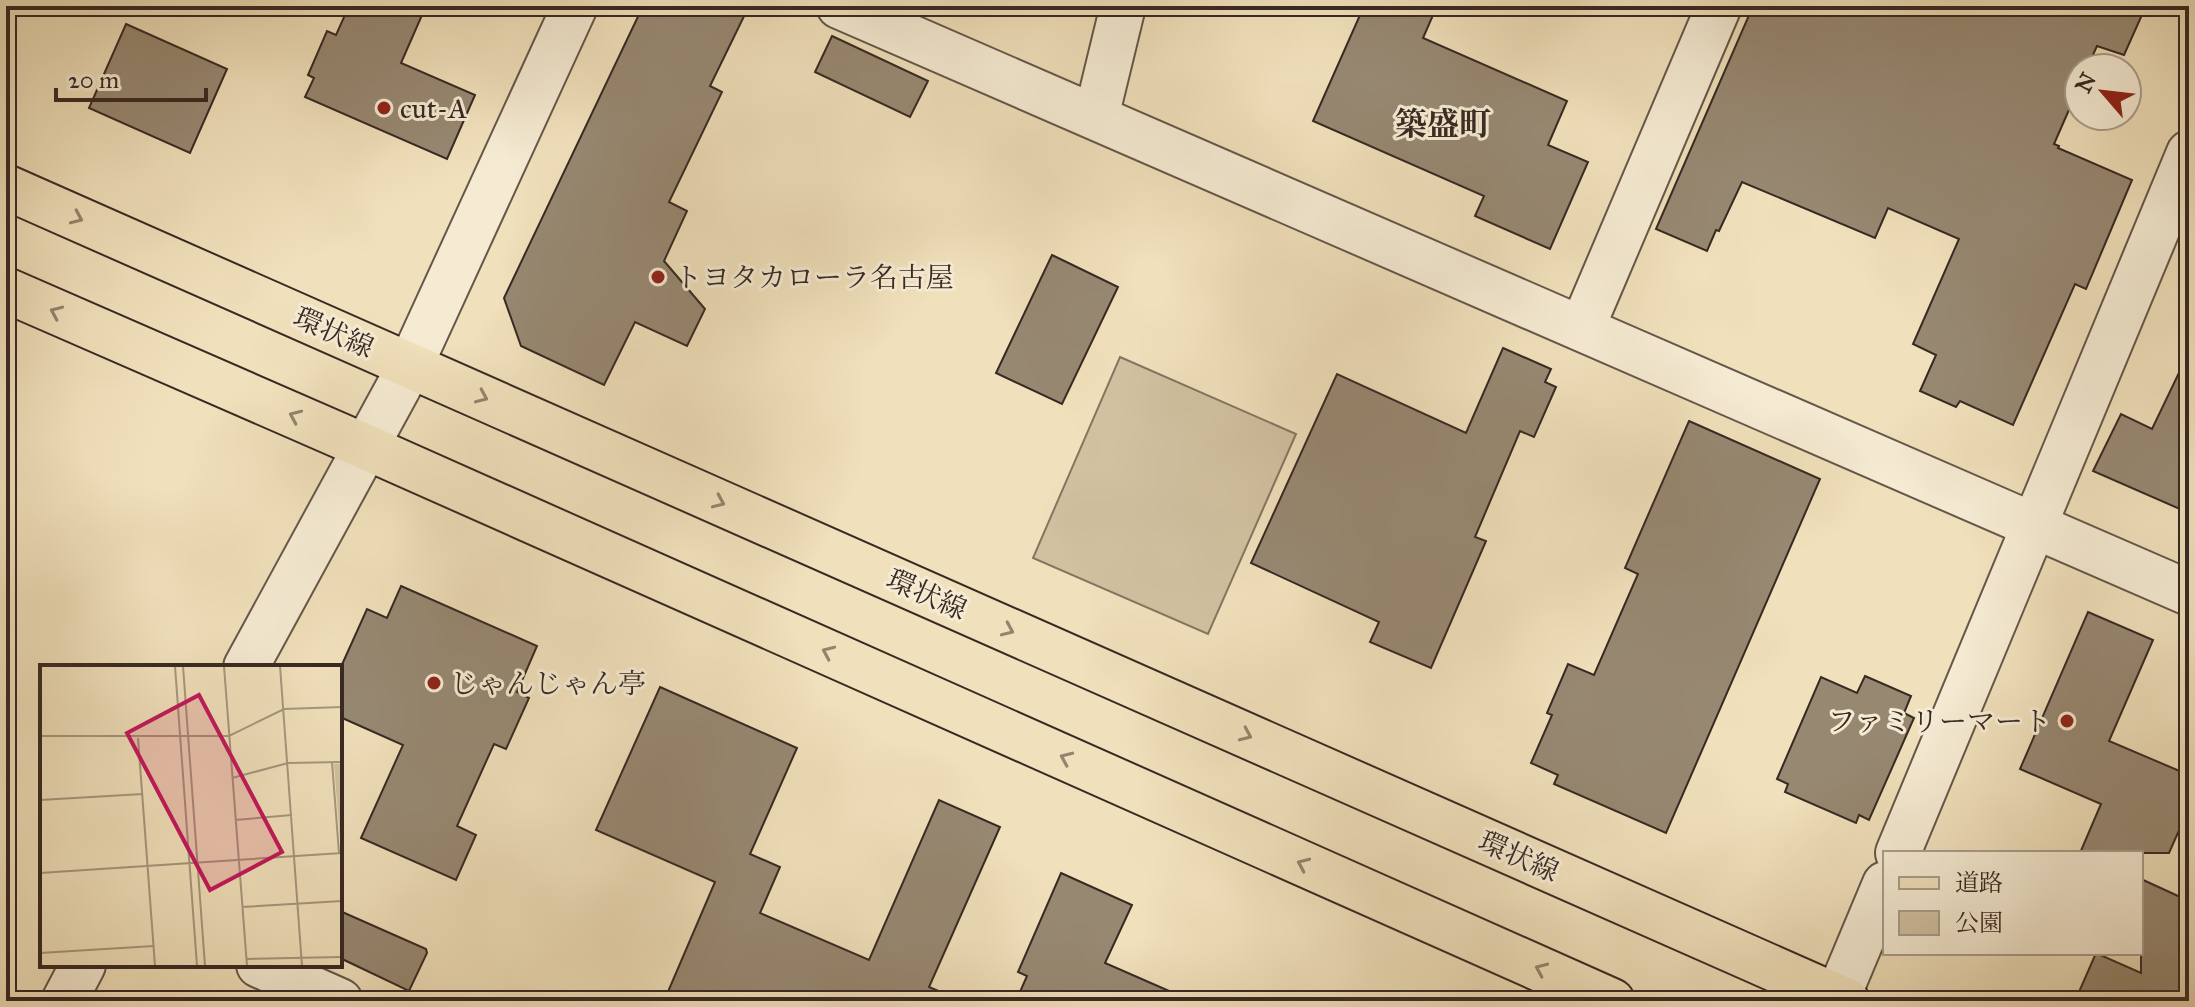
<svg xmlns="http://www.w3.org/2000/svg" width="2195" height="1007" font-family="'IM FELL Great Primer','Noto Serif JP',serif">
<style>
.green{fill:#d1c1a1;stroke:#847562;stroke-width:2}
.building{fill:#978872;stroke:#372923;stroke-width:2}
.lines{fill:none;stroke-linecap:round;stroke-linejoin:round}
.minor-casing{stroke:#655749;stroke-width:48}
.major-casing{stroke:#372923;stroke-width:48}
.minor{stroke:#f5ebd3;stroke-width:44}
.major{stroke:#f0e0bb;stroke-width:44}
.oneway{stroke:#94846f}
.poi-dot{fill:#8f2418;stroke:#f5ebd3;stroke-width:3}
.labels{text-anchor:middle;stroke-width:6;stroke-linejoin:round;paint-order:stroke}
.poi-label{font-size:28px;fill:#372923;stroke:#f5ebd3;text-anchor:start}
.street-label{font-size:28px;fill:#372923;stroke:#f5ebd3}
.quarter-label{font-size:32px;font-weight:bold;fill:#372923;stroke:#f5ebd3}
.inset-road{fill:none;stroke:#a6977e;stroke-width:2}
.view{fill:#c2185b;fill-opacity:0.15;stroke:#c2185b;stroke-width:4}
.inset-edge{fill:none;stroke:#372923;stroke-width:4}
</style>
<rect width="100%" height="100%" fill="#f0e0bb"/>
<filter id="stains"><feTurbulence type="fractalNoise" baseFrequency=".0025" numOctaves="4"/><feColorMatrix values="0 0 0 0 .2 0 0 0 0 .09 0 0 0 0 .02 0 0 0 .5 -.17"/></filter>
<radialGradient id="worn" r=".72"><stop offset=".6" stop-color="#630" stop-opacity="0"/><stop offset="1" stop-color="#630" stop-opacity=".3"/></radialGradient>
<path class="green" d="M 1120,357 L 1296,434 L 1208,634 L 1033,558 Z"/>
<g class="building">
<path d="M 349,6 L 426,6 L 401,63 L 475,95 L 447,159 L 305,97 L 314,78 L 308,75 L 327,31 L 336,35 Z"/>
<path d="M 643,6 L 749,6 L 710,86 L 722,92 L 669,202 L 687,211 L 664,261 L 705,309 L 687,346 L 635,322 L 604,385 L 521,346 L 504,298 Z"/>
<path d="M 1364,6 L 1437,6 L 1423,38 L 1567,101 L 1548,145 L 1588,162 L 1550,249 L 1475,216 L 1484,196 L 1313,121 Z"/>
<path d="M 1753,6 L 2146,6 L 2124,55 L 2097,46 L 2087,68 L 2079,68 L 2079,87 L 2054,144 L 2059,146 L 2058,148 L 2132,180 L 2086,289 L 2075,284 L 2013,425 L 1960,401 L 1956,407 L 1920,391 L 1936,355 L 1913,344 L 1959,239 L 1888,208 L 1875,238 L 1742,182 L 1719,231 L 1716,230 L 1707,251 L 1656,229 Z"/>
<path d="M 126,24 L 227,69 L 190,153 L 89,108 Z"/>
<path d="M 832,36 L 928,81 L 910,117 L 815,72 Z"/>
<path d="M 1052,255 L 1118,287 L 1062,404 L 996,373 Z"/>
<path d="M 1503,348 L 1551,369 L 1545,382 L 1556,387 L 1534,437 L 1520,431 L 1475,537 L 1486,541 L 1431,668 L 1370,642 L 1379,622 L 1251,563 L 1337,374 L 1466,433 Z"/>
<path d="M 2189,352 L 2189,513 L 2093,471 L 2121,414 L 2152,429 Z"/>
<path d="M 1689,421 L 1820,479 L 1666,833 L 1554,784 L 1558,775 L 1531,763 L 1552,715 L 1547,713 L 1568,664 L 1594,675 L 1638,574 L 1625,568 Z"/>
<path d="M 401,586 L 537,646 L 517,692 L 529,698 L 506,749 L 494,744 L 457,826 L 476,835 L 456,880 L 361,838 L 403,745 L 340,717 L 340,669 L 367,609 L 387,618 Z"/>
<path d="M 2088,612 L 2153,640 L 2109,741 L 2189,775 L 2189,808 L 2169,853 L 2080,853 L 2101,804 L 2020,769 Z"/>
<path d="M 1865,676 L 1911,696 L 1904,713 L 1914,718 L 1869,820 L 1859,815 L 1856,823 L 1785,792 L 1788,784 L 1777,779 L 1821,677 L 1857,693 Z"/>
<path d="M 660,687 L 797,748 L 750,854 L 780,867 L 760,913 L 869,960 L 939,800 L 1000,827 L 929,987 L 962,1001 L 664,1001 L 715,882 L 596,830 Z"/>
<path d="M 1061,873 L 1132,905 L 1105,963 L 1192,1001 L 1016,1001 L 1027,976 L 1018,972 Z"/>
<path d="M 2141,879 L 2189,901 L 2189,1001 L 2075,1001 L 2096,953 L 2141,973 Z"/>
<path d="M 340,911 L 426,949 L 427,953 L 409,991 L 340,958 Z"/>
</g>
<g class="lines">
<g class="minor-casing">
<g id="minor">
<path d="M 839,6 L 2189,593"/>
<path d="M 1096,117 L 1123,6"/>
<path d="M 1582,328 L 1719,6"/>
<path d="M 246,667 L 410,366 L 575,6"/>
<path d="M 1898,853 L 2189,153"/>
<path d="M 259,965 L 340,1001"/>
<path d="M 64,1001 L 83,965"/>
<path d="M 1836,1001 L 1885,884"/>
</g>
</g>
<g class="major-casing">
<g id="major">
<path d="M 6,187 L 1847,1001"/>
<path d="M 6,290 L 366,447 L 1612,1001"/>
</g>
</g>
<use href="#minor" class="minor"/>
<use href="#major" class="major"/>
</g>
<defs><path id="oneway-chevron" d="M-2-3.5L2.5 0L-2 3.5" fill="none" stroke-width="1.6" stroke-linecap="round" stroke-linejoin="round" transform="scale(2)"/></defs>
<g class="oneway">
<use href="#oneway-chevron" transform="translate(77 218) rotate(24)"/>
<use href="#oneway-chevron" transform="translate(56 312) rotate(-156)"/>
<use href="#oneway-chevron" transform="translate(482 397) rotate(24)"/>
<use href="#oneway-chevron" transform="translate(295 416) rotate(-156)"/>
<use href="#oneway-chevron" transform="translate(719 502) rotate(24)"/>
<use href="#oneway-chevron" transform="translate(1008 630) rotate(24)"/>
<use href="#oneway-chevron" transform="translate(828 652) rotate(-156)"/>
<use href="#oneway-chevron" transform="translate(1246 735) rotate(24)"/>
<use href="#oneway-chevron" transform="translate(1066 758) rotate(-156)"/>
<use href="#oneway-chevron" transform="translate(1303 864) rotate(-156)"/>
<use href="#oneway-chevron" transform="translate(1541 969) rotate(-156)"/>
</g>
<g class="poi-dot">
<circle cx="384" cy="108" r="8"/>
<circle cx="658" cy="277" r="8"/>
<circle cx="434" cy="683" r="8"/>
<circle cx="2067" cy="721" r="8"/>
</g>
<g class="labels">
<g class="poi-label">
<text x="400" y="118">cut-A</text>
<text x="674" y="287">トヨタカローラ名古屋</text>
<text x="450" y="693">じゃんじゃん亭</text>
<text x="2051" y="731" text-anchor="end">ファミリーマート</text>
</g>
<g class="street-label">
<text transform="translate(334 332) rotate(24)" y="10">環状線</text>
<text transform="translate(927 594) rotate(24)" y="10">環状線</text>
<text transform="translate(1519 856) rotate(24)" y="10">環状線</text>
</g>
<g class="quarter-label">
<text x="1443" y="135">築盛町</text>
</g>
</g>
<g transform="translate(40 665)">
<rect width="302" height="302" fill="#f0e0bb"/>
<path d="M 294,99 L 302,99 L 302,187 L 301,187 Z" fill="#d1c1a1"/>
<path class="inset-road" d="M 135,1 L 157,301M 143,1 L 165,301M 184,1 L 207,301M 240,1 L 262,301M 0,71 L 189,71 L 244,44 L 302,42M 98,73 L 115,301M 292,97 L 299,188M 192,113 L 248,98 L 302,97M 0,135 L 103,129M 195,155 L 252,150M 0,208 L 302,188M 202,242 L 302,236M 0,288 L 114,281M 206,294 L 302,292"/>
<path class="view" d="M 159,30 L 242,187 L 170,225 L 87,68 Z"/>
<rect width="302" height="302" class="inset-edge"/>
</g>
<rect width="2195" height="1007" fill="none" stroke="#f0e0bb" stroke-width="32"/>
<rect x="8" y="8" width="2179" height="991" fill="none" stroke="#372923" stroke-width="4"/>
<rect x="16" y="16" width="2163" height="975" fill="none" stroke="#372923" stroke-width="2"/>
<rect x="1883" y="851" width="260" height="104" fill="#f5ebd3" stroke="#a99d8d" stroke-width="2"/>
<rect x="1899" y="877" width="40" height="12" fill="#f0e0bb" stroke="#a99d8d" stroke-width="2"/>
<text x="1955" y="891" font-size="24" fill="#372923">道路</text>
<rect x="1899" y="911" width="40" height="24" fill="#d1c1a1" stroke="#a99d8d" stroke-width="2"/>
<text x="1955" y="931" font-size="24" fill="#372923">公園</text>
<g transform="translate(2103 92) rotate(298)"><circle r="38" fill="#f5ebd3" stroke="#a99d8d" stroke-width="2"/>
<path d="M0-6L14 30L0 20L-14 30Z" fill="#8f2418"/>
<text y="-12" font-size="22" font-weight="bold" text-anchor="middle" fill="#372923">N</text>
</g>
<path d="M56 88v12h150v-12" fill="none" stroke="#372923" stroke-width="4"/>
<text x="68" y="88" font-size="24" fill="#372923" stroke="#f5ebd3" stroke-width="6" paint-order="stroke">20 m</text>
<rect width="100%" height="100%" filter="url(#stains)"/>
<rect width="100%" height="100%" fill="url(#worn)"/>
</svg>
